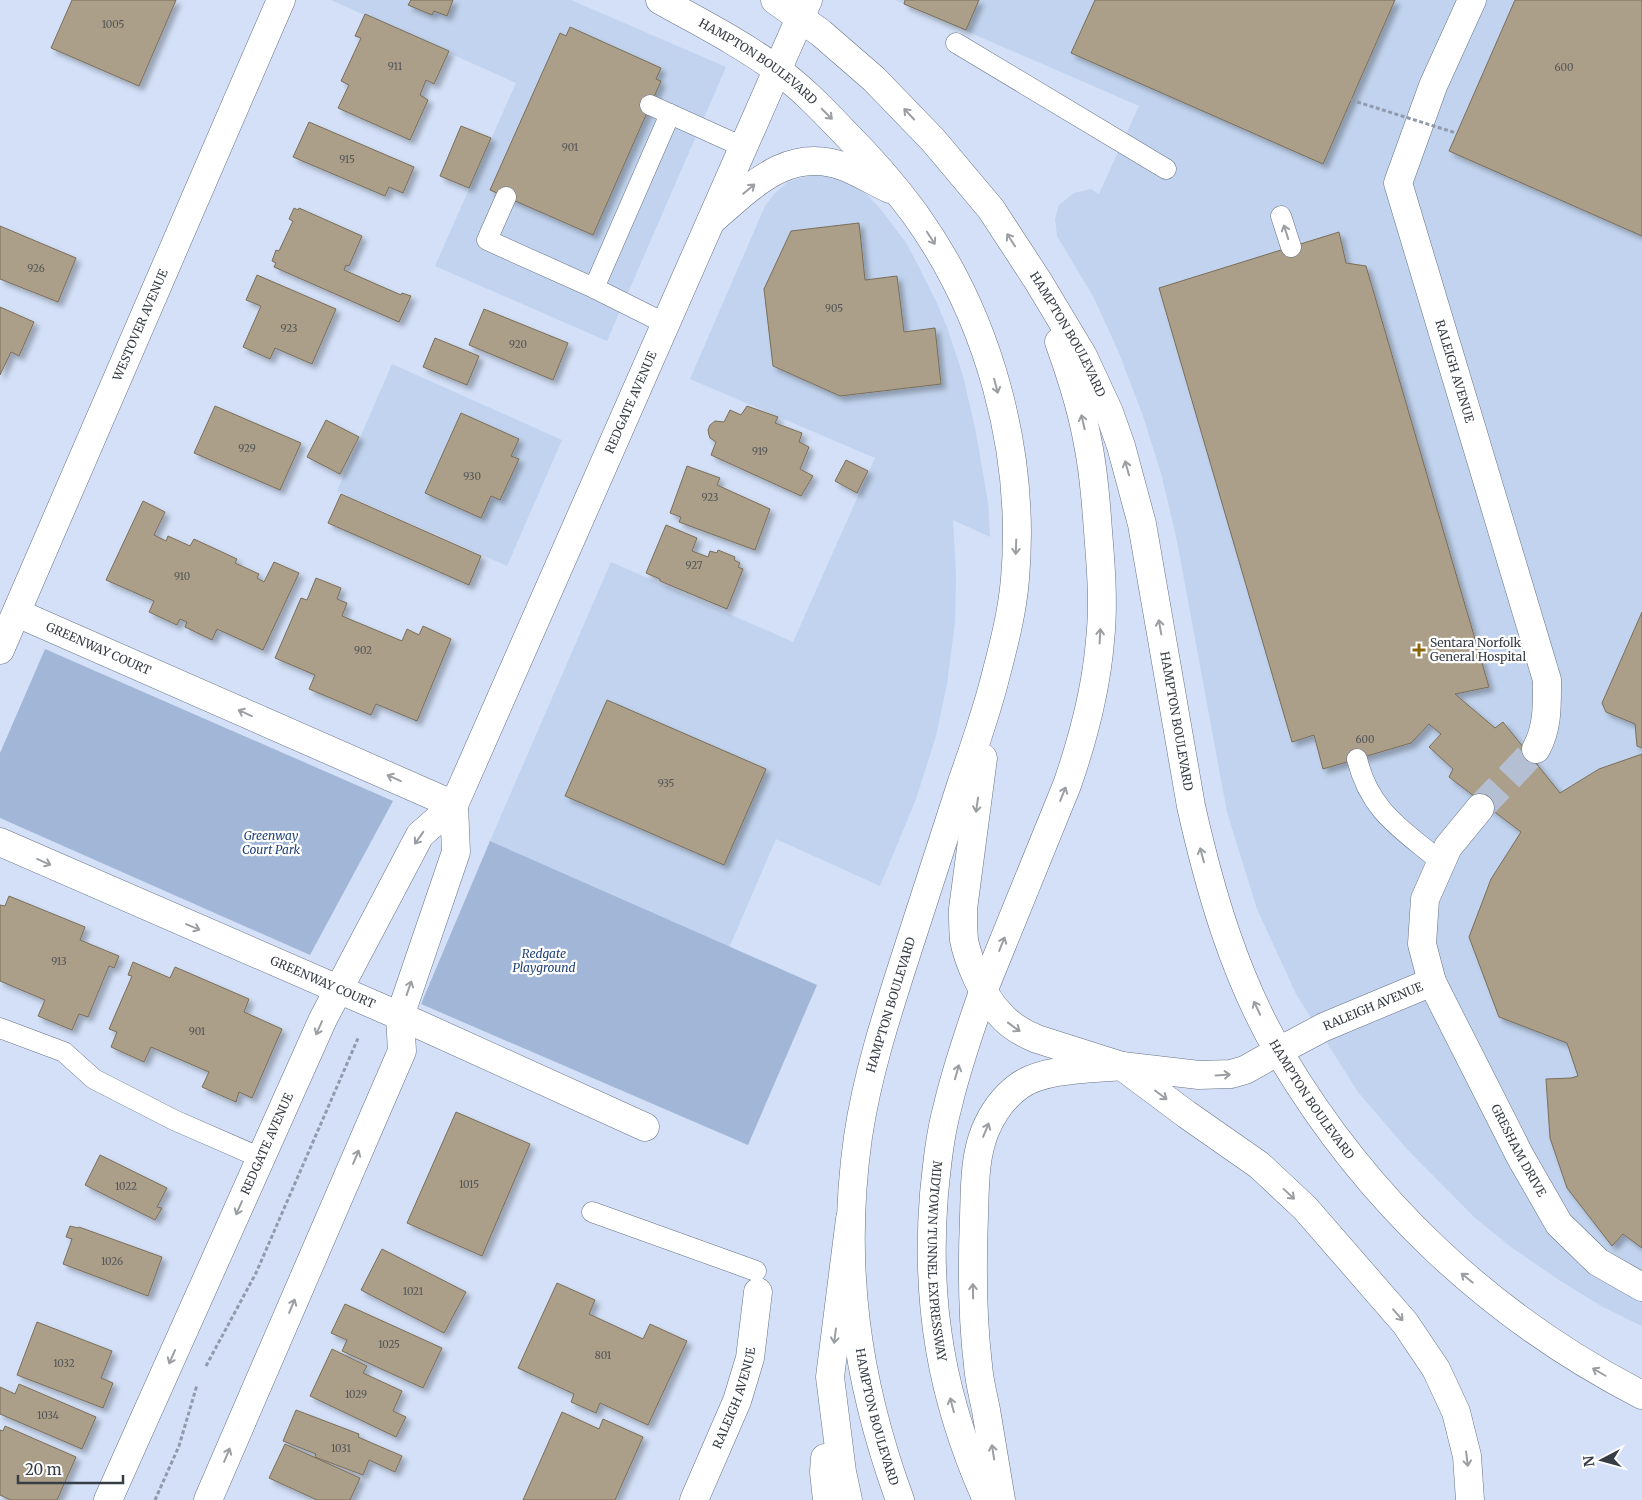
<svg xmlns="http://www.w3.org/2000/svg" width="1642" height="1500" font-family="Merriweather,serif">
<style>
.built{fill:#c1d3ee}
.green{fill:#a2b7d7}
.building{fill:#ac9f89;stroke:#7a6e59;filter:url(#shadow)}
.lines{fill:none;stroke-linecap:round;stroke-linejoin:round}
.minor-tunnel{stroke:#b4bfd4;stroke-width:28;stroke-dasharray:28 14;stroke-linecap:butt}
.service-casing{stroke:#667286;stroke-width:21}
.minor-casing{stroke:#667286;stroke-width:29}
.tertiary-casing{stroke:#667286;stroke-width:29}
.primary-casing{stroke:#667286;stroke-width:29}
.motorway-casing{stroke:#667286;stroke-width:29}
.path{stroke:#909aab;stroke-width:3;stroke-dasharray:4 2.5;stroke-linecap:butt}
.service{stroke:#fff;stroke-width:20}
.minor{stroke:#fff;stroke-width:28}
.tertiary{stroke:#fff;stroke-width:28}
.primary{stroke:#fff;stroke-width:28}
.motorway{stroke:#fff;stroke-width:28}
.path-bridge{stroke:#909aab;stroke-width:3;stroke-dasharray:4 2.5;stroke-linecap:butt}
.oneway{stroke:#9b9ea2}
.poi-dot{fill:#8d6508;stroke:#fff;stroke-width:2}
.labels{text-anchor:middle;stroke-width:4.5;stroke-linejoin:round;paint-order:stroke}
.number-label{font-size:10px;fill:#545657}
.street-label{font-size:12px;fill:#373d46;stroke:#fff}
.poi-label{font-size:12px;fill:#373d46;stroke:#fff;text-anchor:start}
.park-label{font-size:12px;font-style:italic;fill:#1f427a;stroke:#fff}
</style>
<defs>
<filter id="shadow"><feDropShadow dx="4.5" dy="4.5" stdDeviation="2.5" flood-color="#0004"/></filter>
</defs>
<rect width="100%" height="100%" fill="#d3e0f7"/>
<g class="built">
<path d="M 331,0 L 571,0 L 726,67 L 607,341 L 435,266 L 516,83 Z"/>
<path d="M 895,0 L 1642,0 L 1642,1326 L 1603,1307 L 1559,1280 L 1511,1247 L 1474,1217 L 1406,1148 L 1358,1092 L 1296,994 L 1257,909 L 1227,812 L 1177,541 L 1161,473 L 1143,416 L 1119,353 L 1094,298 L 1057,236 L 1055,219 L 1059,205 L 1074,193 L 1091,189 L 1099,194 L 1139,106 Z"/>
<path d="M 814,174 L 833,175 L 863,190 L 882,211 L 907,244 L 937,303 L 948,330 L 963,376 L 975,428 L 988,502 L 990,537 L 953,520 L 956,575 L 955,622 L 947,684 L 936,736 L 916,799 L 880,886 L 776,839 L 729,948 L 490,841 L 611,562 L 793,642 L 875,458 L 690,379 L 765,206 L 775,193 L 788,182 Z"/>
<path d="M 392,364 L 562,440 L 507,566 L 337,491 Z"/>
</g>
<g class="green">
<path d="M 45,649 L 393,801 L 310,955 L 0,818 L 0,753 Z"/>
<path d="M 490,841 L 817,985 L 748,1145 L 421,1004 Z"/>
</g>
<g class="building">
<path d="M 72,0 L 176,0 L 139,86 L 51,48 Z"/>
<path d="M 411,0 L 453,0 L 447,16 L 434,11 L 432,15 L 408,5 Z"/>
<path d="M 905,0 L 979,0 L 966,30 L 904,4 Z"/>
<path d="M 1095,0 L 1395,0 L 1323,164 L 1071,53 Z"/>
<path d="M 1515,0 L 1642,0 L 1642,236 L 1449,151 Z"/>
<path d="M 365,14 L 449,51 L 434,84 L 426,80 L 420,95 L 428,100 L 410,140 L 338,108 L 349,85 L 341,81 L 361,38 L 355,36 Z"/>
<path d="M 570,27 L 661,68 L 656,79 L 661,81 L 593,235 L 490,190 L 560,33 L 566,36 Z"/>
<path d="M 309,122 L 414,167 L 403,193 L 389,187 L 385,196 L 293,157 Z"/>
<path d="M 461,126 L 491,138 L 469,188 L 440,176 Z"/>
<path d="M 294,208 L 298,210 L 299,208 L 362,236 L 349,266 L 346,265 L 344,270 L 401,295 L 402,293 L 411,296 L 399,322 L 274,267 L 276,263 L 272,261 L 276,250 L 279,251 L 293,221 L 289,219 Z"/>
<path d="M 859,223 L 865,280 L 897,276 L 904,332 L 935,328 L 941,384 L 840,396 L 773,366 L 764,289 L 791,231 Z"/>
<path d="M 0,226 L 76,258 L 58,302 L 0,279 Z"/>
<path d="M 1339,232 L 1346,263 L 1366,266 L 1489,687 L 1455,694 L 1495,728 L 1503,722 L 1560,793 L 1599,769 L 1642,754 L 1642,1248 L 1623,1234 L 1612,1246 L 1567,1188 L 1550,1138 L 1546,1079 L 1571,1078 L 1578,1076 L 1567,1043 L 1499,1017 L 1469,937 L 1491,879 L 1521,832 L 1449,777 L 1453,769 L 1429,747 L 1441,734 L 1429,724 L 1411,743 L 1323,769 L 1314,735 L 1292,742 L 1159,288 Z"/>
<path d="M 257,275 L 336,309 L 312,364 L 275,348 L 270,359 L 243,347 L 261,306 L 246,300 Z"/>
<path d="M 0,307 L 34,322 L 19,356 L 11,352 L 0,375 Z"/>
<path d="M 484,309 L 568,343 L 553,380 L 469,345 Z"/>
<path d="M 435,338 L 479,356 L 467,385 L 423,367 Z"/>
<path d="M 215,406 L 301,443 L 280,490 L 194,453 Z"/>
<path d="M 747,406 L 778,417 L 775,423 L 802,433 L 799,442 L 809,447 L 800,469 L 813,476 L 801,496 L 711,455 L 716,442 L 710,438 L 709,435 L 708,430 L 710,425 L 715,421 L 724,422 L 730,410 L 741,415 Z"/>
<path d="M 461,413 L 519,439 L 511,456 L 519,459 L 500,500 L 491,496 L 481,518 L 425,493 Z"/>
<path d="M 326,420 L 359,437 L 340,474 L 307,457 Z"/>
<path d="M 846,460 L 868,471 L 857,493 L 835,481 Z"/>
<path d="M 687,466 L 720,478 L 717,485 L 770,509 L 755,550 L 679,522 L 681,517 L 670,513 Z"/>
<path d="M 341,494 L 481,556 L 469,585 L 328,523 Z"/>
<path d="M 143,501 L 165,512 L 154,535 L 166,541 L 168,536 L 190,546 L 194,539 L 237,559 L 235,563 L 259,574 L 257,578 L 264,582 L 274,562 L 299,573 L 263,650 L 217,629 L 212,640 L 185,627 L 187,622 L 180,619 L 177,625 L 149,612 L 154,601 L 106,580 Z"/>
<path d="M 666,525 L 697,538 L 692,551 L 708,557 L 710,551 L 717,553 L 718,550 L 735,557 L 734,560 L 740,563 L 738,567 L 743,569 L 727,609 L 660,581 L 660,579 L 646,573 Z"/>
<path d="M 316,578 L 341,588 L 337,599 L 347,603 L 342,616 L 402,641 L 407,629 L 419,635 L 423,626 L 451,639 L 417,721 L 376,704 L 371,715 L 309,689 L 315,675 L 275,658 L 301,598 L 307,600 Z"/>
<path d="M 1642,612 L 1642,748 L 1637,746 L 1635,724 L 1606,712 L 1602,703 Z"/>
<path d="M 607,700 L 766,769 L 724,865 L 565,796 Z"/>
<path d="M 9,896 L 85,927 L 80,940 L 119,956 L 114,968 L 109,966 L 88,1017 L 79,1014 L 72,1030 L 38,1016 L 45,1000 L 0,981 L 0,905 L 5,906 Z"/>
<path d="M 133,962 L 170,978 L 175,967 L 249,999 L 244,1012 L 282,1029 L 252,1098 L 239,1092 L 236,1102 L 202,1087 L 209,1072 L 151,1047 L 144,1062 L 111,1047 L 117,1032 L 109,1029 L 132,976 L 128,975 Z"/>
<path d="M 456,1112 L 530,1144 L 482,1256 L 407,1223 Z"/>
<path d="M 100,1155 L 167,1188 L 157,1207 L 162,1208 L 155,1220 L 85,1185 Z"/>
<path d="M 70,1226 L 78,1228 L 79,1227 L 162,1257 L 148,1296 L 63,1264 L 72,1239 L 66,1237 Z"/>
<path d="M 382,1249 L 466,1292 L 444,1333 L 361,1290 Z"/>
<path d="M 557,1283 L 595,1300 L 589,1314 L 643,1339 L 650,1324 L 687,1341 L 648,1425 L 600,1403 L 596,1413 L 571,1402 L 574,1394 L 518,1368 Z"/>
<path d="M 345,1304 L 442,1348 L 423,1388 L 342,1351 L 347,1340 L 331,1333 Z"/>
<path d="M 37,1322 L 112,1351 L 101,1378 L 113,1383 L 103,1408 L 17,1375 Z"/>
<path d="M 332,1349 L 367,1366 L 363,1373 L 402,1391 L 393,1411 L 406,1417 L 396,1437 L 310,1396 Z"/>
<path d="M 19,1384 L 96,1417 L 82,1449 L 0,1414 L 0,1387 L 15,1394 Z"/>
<path d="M 296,1410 L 359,1434 L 358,1437 L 402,1456 L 395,1472 L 369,1460 L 363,1475 L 315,1457 L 316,1454 L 283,1441 Z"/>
<path d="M 562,1412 L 599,1429 L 603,1419 L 643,1437 L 615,1500 L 523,1500 Z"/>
<path d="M 5,1426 L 76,1457 L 57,1500 L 11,1500 L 0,1495 L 0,1430 L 3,1431 Z"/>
<path d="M 285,1444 L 360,1478 L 350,1500 L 317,1500 L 269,1478 Z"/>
</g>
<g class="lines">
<path class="minor-tunnel" d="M 1480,808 L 1536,749"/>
<g class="service-casing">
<g id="service">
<path d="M 956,43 L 1166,169"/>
<path d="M 650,105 L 670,114"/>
<path d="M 506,197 L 487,240 L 594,288 L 666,324"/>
<path d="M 1281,216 L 1291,247"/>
<path d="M 594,288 L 670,114 L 743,147"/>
<path d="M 1357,759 C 1370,812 1402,829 1441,862"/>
<path d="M 0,1028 L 64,1052 L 94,1079 L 174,1120 L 261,1158"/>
<path d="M 592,1212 L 756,1271"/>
</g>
</g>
<g class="minor-casing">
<g id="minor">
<path id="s1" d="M 1472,0 L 1433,86 L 1398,183 L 1547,680 C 1547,704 1548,728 1536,749"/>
<path id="s2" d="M 17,613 L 454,805"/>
<path id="s3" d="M 0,650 L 281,0"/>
<path id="s4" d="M 1480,808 L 1448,847 L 1425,899 L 1422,944 L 1432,982 L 1520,1156 L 1559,1224 L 1598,1262 L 1642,1287"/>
<path id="s5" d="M 0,842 L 400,1016 L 645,1127"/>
<path id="s6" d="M 1279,1051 L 1324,1027 L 1432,982"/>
<path id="s7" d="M 694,1500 L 737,1401 L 750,1358 L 758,1292"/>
</g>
</g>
<g class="tertiary-casing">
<g id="tertiary">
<path id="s8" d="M 108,1500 L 323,1019 L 420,835 L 454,805 L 808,0"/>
<path d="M 208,1500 L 402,1051 L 400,1016 L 456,852 L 454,805"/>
</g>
</g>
<g class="primary-casing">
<g id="primary">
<path id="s9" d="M 660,0 C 699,22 739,42 776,69 C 801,87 822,109 843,131 C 869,157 893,184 915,214 C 989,317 1026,452 1015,579 C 1012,616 1002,651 993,686 C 984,719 973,751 962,782 C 943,841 924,900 905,958 C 886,1017 867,1076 858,1137 C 840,1264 856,1380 900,1500"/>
<path id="s10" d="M 775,0 L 821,33 L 874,79 L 933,140 L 991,209 L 1038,281 L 1083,356 L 1109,412 L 1121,446 L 1142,524 L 1191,806 C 1210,891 1235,977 1279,1052 C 1366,1200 1490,1317 1642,1395"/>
<path d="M 711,221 C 751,187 788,145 845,167 C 860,173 875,182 890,189"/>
<path d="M 983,758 L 963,909 C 963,920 963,930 964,940 C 968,961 984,998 999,1013 C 1009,1025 1022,1033 1037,1039 L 1122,1066 L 1199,1075 L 1231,1074 L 1245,1070 L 1279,1051"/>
<path d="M 984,989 L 1067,785 C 1083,739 1096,690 1100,641 C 1104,605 1101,567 1098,531 C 1096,502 1094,473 1088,444 C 1082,409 1071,375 1059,342"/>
<path d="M 1123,1067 L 1186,1114 L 1259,1165 L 1305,1208 L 1405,1323 L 1436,1369 L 1456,1412 L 1467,1456 L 1470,1500"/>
</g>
</g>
<g class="motorway-casing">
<g id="motorway">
<path id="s11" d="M 984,989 C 971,1027 957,1066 948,1105 C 940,1134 937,1164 934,1194 C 925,1304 942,1400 987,1500"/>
<path d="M 825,1458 L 824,1472 L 827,1500"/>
<path d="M 848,1500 L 842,1472 L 830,1377 L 850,1219"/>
<path d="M 1001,1500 C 996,1470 991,1440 986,1410 C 983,1395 979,1380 978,1365 C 972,1316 972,1267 974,1217 C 975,1189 974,1158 985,1131 C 992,1114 1004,1097 1019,1086 C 1044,1068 1092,1069 1122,1066"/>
</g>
</g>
<g class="path">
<path d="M 206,1366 L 256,1273 L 359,1036"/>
<path d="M 155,1500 L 179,1446 L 197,1385"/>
</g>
<use href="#service" class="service"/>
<use href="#minor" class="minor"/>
<use href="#tertiary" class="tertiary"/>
<use href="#primary" class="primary"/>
<use href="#motorway" class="motorway"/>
<path class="path-bridge" d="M 1351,100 L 1456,133"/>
</g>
<defs><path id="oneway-shaft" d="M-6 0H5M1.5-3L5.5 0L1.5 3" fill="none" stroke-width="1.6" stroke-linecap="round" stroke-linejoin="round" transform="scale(1.25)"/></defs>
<g class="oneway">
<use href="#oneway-shaft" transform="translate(827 114) rotate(45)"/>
<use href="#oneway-shaft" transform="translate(909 114) rotate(-133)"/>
<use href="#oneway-shaft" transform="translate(749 189) rotate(-40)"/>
<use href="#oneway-shaft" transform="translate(1286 232) rotate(-108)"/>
<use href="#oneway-shaft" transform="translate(931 238) rotate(57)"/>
<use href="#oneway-shaft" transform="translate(1011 240) rotate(-123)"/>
<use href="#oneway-shaft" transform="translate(996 386) rotate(75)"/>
<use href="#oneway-shaft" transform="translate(1083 422) rotate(-103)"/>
<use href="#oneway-shaft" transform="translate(1127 468) rotate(-106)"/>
<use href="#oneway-shaft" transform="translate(1016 547) rotate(92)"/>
<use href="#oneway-shaft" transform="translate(1160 627) rotate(-100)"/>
<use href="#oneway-shaft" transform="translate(1100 636) rotate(-87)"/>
<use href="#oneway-shaft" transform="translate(245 713) rotate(-156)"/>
<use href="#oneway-shaft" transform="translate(394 778) rotate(-156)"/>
<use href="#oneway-shaft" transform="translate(1063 794) rotate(-68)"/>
<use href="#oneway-shaft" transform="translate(977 805) rotate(98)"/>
<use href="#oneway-shaft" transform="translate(419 838) rotate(125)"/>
<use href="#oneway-shaft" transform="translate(1202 855) rotate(-105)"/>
<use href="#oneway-shaft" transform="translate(44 862) rotate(24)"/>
<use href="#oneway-shaft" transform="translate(193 927) rotate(23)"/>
<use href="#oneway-shaft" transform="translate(1002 944) rotate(-68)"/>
<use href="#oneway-shaft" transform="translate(409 988) rotate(-71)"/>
<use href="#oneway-shaft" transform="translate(1257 1008) rotate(-115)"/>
<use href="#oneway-shaft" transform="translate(1014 1027) rotate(36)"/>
<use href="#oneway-shaft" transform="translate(319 1028) rotate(114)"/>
<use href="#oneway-shaft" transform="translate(957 1072) rotate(-74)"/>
<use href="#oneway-shaft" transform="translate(1223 1075) rotate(-4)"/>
<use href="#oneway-shaft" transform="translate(1161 1095) rotate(37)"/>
<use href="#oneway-shaft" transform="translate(986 1130) rotate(-67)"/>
<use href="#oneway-shaft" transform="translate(356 1157) rotate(-67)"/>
<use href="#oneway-shaft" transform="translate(1289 1194) rotate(43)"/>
<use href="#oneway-shaft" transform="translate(239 1208) rotate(114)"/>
<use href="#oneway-shaft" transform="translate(1467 1278) rotate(-141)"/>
<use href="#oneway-shaft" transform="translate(973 1291) rotate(-91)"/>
<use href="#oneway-shaft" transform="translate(292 1306) rotate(-67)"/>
<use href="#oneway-shaft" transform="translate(1398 1315) rotate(49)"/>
<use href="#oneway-shaft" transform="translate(835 1336) rotate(97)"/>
<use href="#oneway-shaft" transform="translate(172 1357) rotate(114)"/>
<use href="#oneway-shaft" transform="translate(1599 1372) rotate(-150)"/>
<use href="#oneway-shaft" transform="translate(952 1405) rotate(-105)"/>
<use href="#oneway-shaft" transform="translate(993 1452) rotate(-99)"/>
<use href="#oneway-shaft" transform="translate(227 1455) rotate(-67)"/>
<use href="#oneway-shaft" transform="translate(1467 1459) rotate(83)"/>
</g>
<path class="poi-dot" d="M1416.5 642.5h5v5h5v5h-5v5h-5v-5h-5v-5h5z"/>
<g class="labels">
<g class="number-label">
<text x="113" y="28">1005</text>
<text x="395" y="70">911</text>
<text x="1564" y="71">600</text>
<text x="570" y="151">901</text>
<text x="347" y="163">915</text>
<text x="36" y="272">926</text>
<text x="834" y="312">905</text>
<text x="289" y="332">923</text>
<text x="518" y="348">920</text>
<text x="247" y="452">929</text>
<text x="760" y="455">919</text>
<text x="472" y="480">930</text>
<text x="710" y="501">923</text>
<text x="694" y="569">927</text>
<text x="182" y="580">910</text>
<text x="363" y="654">902</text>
<text x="1365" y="743">600</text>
<text x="666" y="787">935</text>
<text x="59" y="965">913</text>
<text x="197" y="1035">901</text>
<text x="469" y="1188">1015</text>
<text x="126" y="1190">1022</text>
<text x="112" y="1265">1026</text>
<text x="413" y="1295">1021</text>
<text x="389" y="1348">1025</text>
<text x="603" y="1359">801</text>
<text x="64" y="1367">1032</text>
<text x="356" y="1398">1029</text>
<text x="48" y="1419">1034</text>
<text x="341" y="1452">1031</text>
</g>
<g class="street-label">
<text dy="4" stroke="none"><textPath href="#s9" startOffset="116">HAMPTON BOULEVARD</textPath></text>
<text dy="4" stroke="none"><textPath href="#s3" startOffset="354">WESTOVER AVENUE</textPath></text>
<text dy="4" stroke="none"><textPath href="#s10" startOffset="449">HAMPTON BOULEVARD</textPath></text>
<text dy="4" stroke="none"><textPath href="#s1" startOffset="394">RALEIGH AVENUE</textPath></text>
<text dy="4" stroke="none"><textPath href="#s8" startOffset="1220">REDGATE AVENUE</textPath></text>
<text dy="4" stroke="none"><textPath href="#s2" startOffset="89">GREENWAY COURT</textPath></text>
<text dy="4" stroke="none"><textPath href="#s10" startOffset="854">HAMPTON BOULEVARD</textPath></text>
<text dy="4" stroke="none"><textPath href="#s5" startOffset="352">GREENWAY COURT</textPath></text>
<text transform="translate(891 1005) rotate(-73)" y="4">HAMPTON BOULEVARD</text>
<text dy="4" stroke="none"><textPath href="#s6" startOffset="104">RALEIGH AVENUE</textPath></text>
<text dy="4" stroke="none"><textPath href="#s10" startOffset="1260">HAMPTON BOULEVARD</textPath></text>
<text dy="4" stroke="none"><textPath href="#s8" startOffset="390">REDGATE AVENUE</textPath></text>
<text dy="4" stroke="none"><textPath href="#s4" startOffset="381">GRESHAM DRIVE</textPath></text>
<text dy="4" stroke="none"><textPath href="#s11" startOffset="279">MIDTOWN TUNNEL EXPRESSWAY</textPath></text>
<text dy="4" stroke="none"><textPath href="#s7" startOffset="110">RALEIGH AVENUE</textPath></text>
<text dy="4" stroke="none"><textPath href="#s9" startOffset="1586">HAMPTON BOULEVARD</textPath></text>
</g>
<g class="poi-label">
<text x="1430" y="647">Sentara Norfolk<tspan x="1430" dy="14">General Hospital</tspan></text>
</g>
<g class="park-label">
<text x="271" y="840">Greenway<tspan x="271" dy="14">Court Park</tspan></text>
<text x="544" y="958">Redgate<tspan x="544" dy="14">Playground</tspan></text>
</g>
</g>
<g transform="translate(1602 1460) rotate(264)" stroke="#ffffff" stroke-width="4" paint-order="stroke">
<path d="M0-4L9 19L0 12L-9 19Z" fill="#373d46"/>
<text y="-8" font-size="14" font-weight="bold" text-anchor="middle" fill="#373d46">N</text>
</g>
<path d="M18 1475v8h105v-8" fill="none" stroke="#373d46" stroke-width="2.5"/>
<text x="25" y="1475" font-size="15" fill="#373d46" stroke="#ffffff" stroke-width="4" paint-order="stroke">20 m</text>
</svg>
